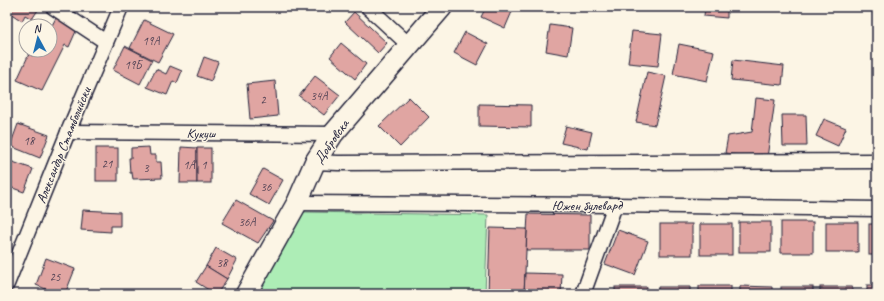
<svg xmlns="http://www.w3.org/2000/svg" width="884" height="301" font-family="Caveat,sans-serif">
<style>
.green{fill:#adedb6;stroke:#688878}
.building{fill:#e0a5a2;stroke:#22223b}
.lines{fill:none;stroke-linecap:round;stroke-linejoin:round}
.street-casing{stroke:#22223b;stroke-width:17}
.secondary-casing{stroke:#22223b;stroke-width:23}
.street{stroke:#fcf5e5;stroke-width:14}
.secondary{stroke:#fcf5e5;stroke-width:20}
.labels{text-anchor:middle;stroke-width:3;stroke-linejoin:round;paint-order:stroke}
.number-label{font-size:12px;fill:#524355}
.street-label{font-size:14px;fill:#22223b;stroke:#fcf5e5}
</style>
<rect width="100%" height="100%" fill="#fcf5e5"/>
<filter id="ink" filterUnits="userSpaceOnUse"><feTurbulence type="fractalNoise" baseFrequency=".025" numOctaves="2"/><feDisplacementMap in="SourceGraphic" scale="8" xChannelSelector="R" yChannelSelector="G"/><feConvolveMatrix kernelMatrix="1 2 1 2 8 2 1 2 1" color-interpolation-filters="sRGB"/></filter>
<g filter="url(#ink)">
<path class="green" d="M 303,212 L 488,215 L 485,294 L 257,294 Z"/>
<g class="building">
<path d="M 7,7 L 33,7 L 38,10 L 32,19 L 25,15 L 22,21 L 7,11 Z"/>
<path d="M 89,7 L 101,7 L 99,11 Z"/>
<path d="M 486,7 L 514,7 L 505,28 L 481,17 Z"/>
<path d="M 705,7 L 727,7 L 727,18 L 704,16 Z"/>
<path d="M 876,7 L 877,7 L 877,17 L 873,15 Z"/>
<path d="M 354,12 L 387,43 L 378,53 L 345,22 Z"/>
<path d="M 57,16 L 77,29 L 69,47 L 65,45 L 42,91 L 17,80 L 29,54 L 33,56 L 36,50 L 50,50 L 50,29 Z"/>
<path d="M 144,20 L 173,34 L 158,62 L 130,48 Z"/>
<path d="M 550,25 L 572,28 L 568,55 L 546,51 Z"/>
<path d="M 632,31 L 662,34 L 658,66 L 628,63 Z"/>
<path d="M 465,32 L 488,44 L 477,65 L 454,53 Z"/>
<path d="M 341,43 L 366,64 L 355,79 L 330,57 Z"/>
<path d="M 679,44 L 714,51 L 707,81 L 673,74 Z"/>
<path d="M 125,46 L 152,60 L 140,84 L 113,70 Z"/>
<path d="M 204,57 L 218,62 L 211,81 L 197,76 Z"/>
<path d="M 733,60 L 784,66 L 782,85 L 731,80 Z"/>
<path d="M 170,66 L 182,71 L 177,83 L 173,81 L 167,95 L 147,87 L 156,69 L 166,74 Z"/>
<path d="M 647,72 L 666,76 L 655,125 L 636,122 Z"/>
<path d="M 315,76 L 340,95 L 324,115 L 299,96 Z"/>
<path d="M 275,81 L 278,116 L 250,119 L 247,84 Z"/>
<path d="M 409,97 L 429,117 L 400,147 L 379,126 Z"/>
<path d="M 756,98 L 775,100 L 767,158 L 725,153 L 728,136 L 752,132 Z"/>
<path d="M 479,104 L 531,105 L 531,127 L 479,126 Z"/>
<path d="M 782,115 L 806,115 L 807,146 L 783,146 Z"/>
<path d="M 824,119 L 846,128 L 838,146 L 816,136 Z"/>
<path d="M 18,124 L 49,135 L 40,158 L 10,146 Z"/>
<path d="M 566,126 L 592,132 L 588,149 L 561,143 Z"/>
<path d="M 149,147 L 150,155 L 156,155 L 156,162 L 161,162 L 162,178 L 133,179 L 132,173 L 130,173 L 129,158 L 131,158 L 131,148 Z"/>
<path d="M 181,147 L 197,148 L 197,183 L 180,183 Z"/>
<rect x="96" y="148" width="22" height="33"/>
<rect x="197" y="148" width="14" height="35"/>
<path d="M 7,160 L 33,169 L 24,192 L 7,186 Z"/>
<path d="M 263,169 L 283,180 L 269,205 L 249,194 Z"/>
<path d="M 236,200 L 273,221 L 258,243 L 222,223 Z"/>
<path d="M 83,210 L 120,212 L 120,226 L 111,226 L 111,232 L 81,230 Z"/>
<path d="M 528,214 L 590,215 L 590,250 L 526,250 Z"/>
<rect x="739" y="222" width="32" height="30"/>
<rect x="781" y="222" width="32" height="31"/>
<rect x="826" y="222" width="32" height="30"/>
<rect x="660" y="224" width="32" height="31"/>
<rect x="700" y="224" width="32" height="31"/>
<rect x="869" y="224" width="8" height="31"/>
<path d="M 490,228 L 527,229 L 524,294 L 488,294 Z"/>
<path d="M 618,230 L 648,241 L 635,275 L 605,264 Z"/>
<path d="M 216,248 L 237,260 L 227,279 L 206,266 Z"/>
<path d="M 46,258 L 75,269 L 65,294 L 58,294 L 36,285 Z"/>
<path d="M 206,266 L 227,279 L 217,294 L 215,294 L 196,282 Z"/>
<path d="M 525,273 L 562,274 L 561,294 L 524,294 Z"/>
<rect x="867" y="285" width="10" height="9"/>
<rect x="699" y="286" width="32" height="8"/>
<path d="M 740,286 L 772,287 L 772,294 L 740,294 Z"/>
<rect x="615" y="287" width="32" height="7"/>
<rect x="658" y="287" width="32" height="7"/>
<rect x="781" y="287" width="32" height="7"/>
<rect x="820" y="287" width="32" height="7"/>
</g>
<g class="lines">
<g class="street-casing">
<g id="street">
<path d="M 53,7 L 106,42"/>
<path d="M 368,7 L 409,45"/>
<path d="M 68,132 L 333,134"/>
<path d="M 315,162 L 338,163 L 877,161"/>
<path d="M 297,203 L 615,205 L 877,209"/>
<path d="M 7,284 L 68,132 L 121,7"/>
<path d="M 583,294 L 615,205"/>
</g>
</g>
<g class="secondary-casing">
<path id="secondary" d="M 246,294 L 297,203 L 315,162 L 333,134 L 442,7"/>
</g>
<use href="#street" class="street"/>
<use href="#secondary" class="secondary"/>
</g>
</g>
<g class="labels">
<g class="number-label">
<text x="151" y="45">19А</text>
<text x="133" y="69">19Б</text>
<text x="319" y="100">34А</text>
<text x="263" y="104">2</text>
<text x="29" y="145">18</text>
<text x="107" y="168">21</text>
<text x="189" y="169">1А</text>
<text x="204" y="169">1</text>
<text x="146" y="172">3</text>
<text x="266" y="191">36</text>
<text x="247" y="226">36А</text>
<text x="222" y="267">38</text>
<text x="55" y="281">25</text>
</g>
<g class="street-label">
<text x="201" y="138">Кукуш</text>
<text transform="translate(331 141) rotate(-55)" y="5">Добровска</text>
<text transform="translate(63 145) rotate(-68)" y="5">Александър Стамболийски</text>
<text x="587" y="210">Южен булевард</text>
</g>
</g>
<rect width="884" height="301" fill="none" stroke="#fcf5e5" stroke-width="24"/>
<rect x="12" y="12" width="860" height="277" fill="none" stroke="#22223b" stroke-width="1.5" filter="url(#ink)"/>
<g transform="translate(38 38) rotate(353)"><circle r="19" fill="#fcf5e5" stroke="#a5a1a1"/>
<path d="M0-3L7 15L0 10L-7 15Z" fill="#1f6fb2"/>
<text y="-6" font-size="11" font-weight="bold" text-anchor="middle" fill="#22223b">N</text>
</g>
</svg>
